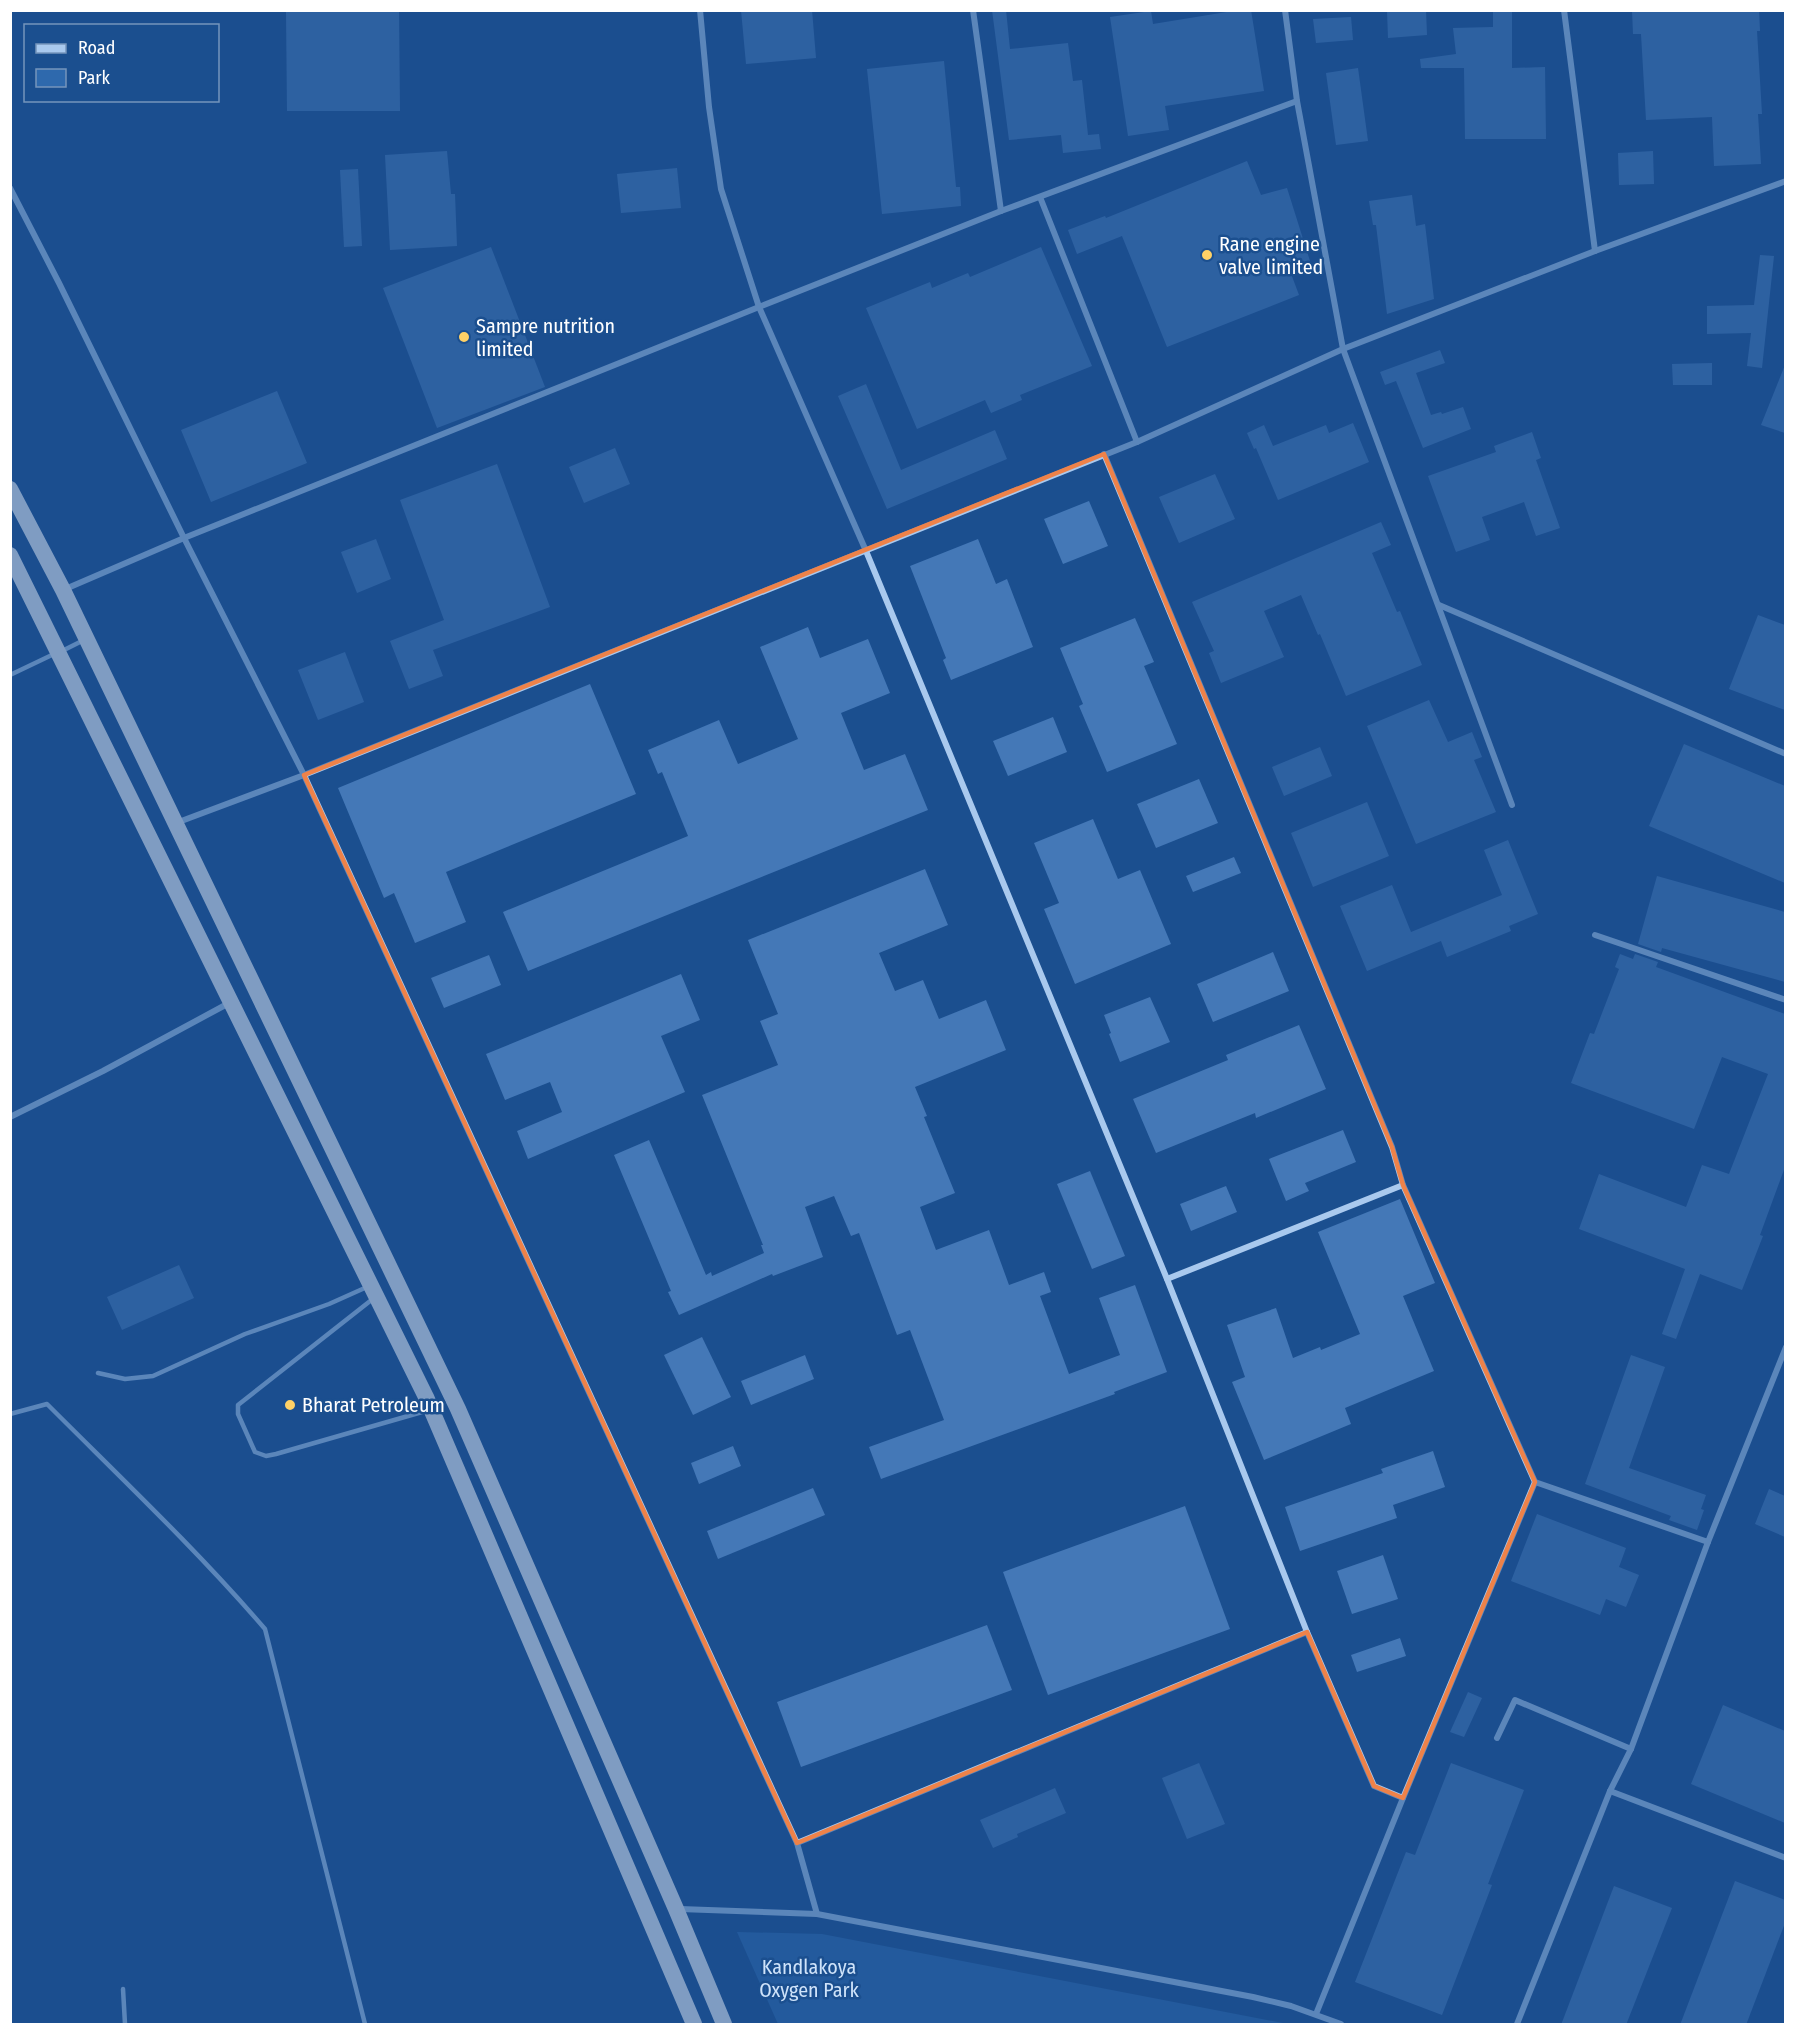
<svg xmlns="http://www.w3.org/2000/svg" width="1796" height="2035" font-family="'Fira Sans Condensed',sans-serif">
<style>
.green{fill:#2e69ad}
.building{fill:#4478b7}
.lines{fill:none;stroke-linecap:round;stroke-linejoin:round}
.service{stroke:#a9c9ee;stroke-width:4.5}
.minor{stroke:#a9c9ee;stroke-width:6}
.trunk{stroke:#f8faff;stroke-width:16}
.marked{fill:none;stroke:#ee8249;stroke-width:4.5;stroke-linejoin:round}
.poi-dot{fill:#ffd166;stroke:#1b4f8f;stroke-width:2}
.labels{text-anchor:middle;stroke-width:5;stroke-linejoin:round;paint-order:stroke}
.poi-label{font-size:20px;fill:#fff;stroke:#1b4f8f;text-anchor:start}
.park-label{font-size:20px;fill:#cfe3fa;stroke:#1b4f8f}
</style>
<rect width="100%" height="100%" fill="#1b4f8f"/>
<path class="green" d="M 737,1932 L 822,1934 L 1288,2024 L 778,2024 Z"/>
<g class="building">
<path d="M 387,10 L 399,10 L 400,111 L 287,111 L 286,11 Z"/>
<path d="M 741,10 L 812,10 L 816,58 L 746,64 Z"/>
<path d="M 992,10 L 1006,10 L 1010,49 L 1068,43 L 1073,81 L 1082,80 L 1088,135 L 1099,134 L 1101,149 L 1063,153 L 1061,135 L 1009,140 Z"/>
<path d="M 1239,10 L 1251,10 L 1264,91 L 1165,106 L 1169,130 L 1128,136 L 1110,17 L 1151,11 L 1153,24 Z"/>
<path d="M 1387,10 L 1426,10 L 1427,35 L 1388,38 Z"/>
<path d="M 1493,10 L 1512,10 L 1512,68 L 1545,67 L 1546,139 L 1465,139 L 1464,68 L 1421,68 L 1420,59 L 1456,54 L 1453,28 L 1493,27 Z"/>
<path d="M 1632,10 L 1759,10 L 1760,31 L 1757,31 L 1762,114 L 1758,114 L 1761,164 L 1714,166 L 1712,117 L 1646,120 L 1641,34 L 1633,34 Z"/>
<path d="M 1351,17 L 1353,40 L 1316,43 L 1313,19 Z"/>
<path d="M 944,61 L 956,187 L 960,187 L 961,206 L 882,214 L 867,69 Z"/>
<path d="M 1358,68 L 1368,141 L 1336,145 L 1326,73 Z"/>
<path d="M 447,151 L 451,194 L 455,194 L 457,246 L 390,250 L 385,155 Z"/>
<path d="M 1653,151 L 1654,184 L 1619,185 L 1618,153 Z"/>
<path d="M 1247,161 L 1261,195 L 1287,188 L 1310,261 L 1290,271 L 1299,295 L 1167,347 L 1122,236 L 1077,254 L 1068,230 L 1105,216 L 1106,218 Z"/>
<path d="M 677,168 L 681,208 L 621,213 L 617,174 Z"/>
<path d="M 358,169 L 362,246 L 344,247 L 340,170 Z"/>
<path d="M 1412,195 L 1416,226 L 1425,224 L 1434,299 L 1387,314 L 1376,225 L 1373,225 L 1369,201 Z"/>
<path d="M 491,247 L 545,387 L 437,428 L 383,288 Z"/>
<path d="M 1041,247 L 1092,366 L 1020,395 L 1022,400 L 991,413 L 985,400 L 917,429 L 866,308 L 930,282 L 932,288 L 968,273 L 970,277 Z"/>
<path d="M 1760,255 L 1774,256 L 1762,368 L 1747,366 L 1751,333 L 1707,334 L 1707,306 L 1754,305 Z"/>
<path d="M 1440,350 L 1445,363 L 1416,373 L 1431,415 L 1441,412 L 1442,414 L 1463,407 L 1471,429 L 1423,448 L 1396,381 L 1385,385 L 1380,372 Z"/>
<path d="M 1712,363 L 1712,385 L 1673,385 L 1672,364 Z"/>
<path d="M 1785,365 L 1785,433 L 1761,425 Z"/>
<path d="M 866,384 L 901,470 L 995,430 L 1007,459 L 887,509 L 838,396 Z"/>
<path d="M 277,391 L 307,463 L 211,502 L 181,430 Z"/>
<path d="M 1353,423 L 1369,462 L 1278,500 L 1256,448 L 1254,449 L 1247,433 L 1264,425 L 1273,446 L 1326,425 L 1329,433 Z"/>
<path d="M 1532,432 L 1541,458 L 1536,460 L 1560,528 L 1536,536 L 1524,502 L 1482,517 L 1490,540 L 1456,552 L 1428,476 L 1496,452 L 1494,446 Z"/>
<path d="M 615,448 L 630,484 L 584,503 L 569,467 Z"/>
<path d="M 497,464 L 550,607 L 433,650 L 443,676 L 409,689 L 390,641 L 444,620 L 400,500 Z"/>
<path d="M 1215,474 L 1235,519 L 1179,543 L 1159,497 Z"/>
<path d="M 1089,501 L 1108,546 L 1063,564 L 1044,519 Z"/>
<path d="M 1381,522 L 1391,545 L 1372,553 L 1397,612 L 1400,611 L 1422,665 L 1346,696 L 1320,634 L 1318,635 L 1301,595 L 1264,611 L 1284,657 L 1221,683 L 1209,653 L 1214,651 L 1192,602 Z"/>
<path d="M 376,539 L 391,579 L 357,593 L 341,552 Z"/>
<path d="M 978,539 L 996,584 L 1007,579 L 1033,647 L 951,680 L 943,660 L 946,658 L 910,566 Z"/>
<path d="M 1758,615 L 1785,625 L 1785,710 L 1729,689 Z"/>
<path d="M 1135,618 L 1154,662 L 1144,666 L 1177,744 L 1107,772 L 1079,706 L 1083,704 L 1060,648 Z"/>
<path d="M 808,627 L 820,658 L 868,639 L 890,693 L 841,713 L 864,770 L 905,754 L 928,810 L 528,971 L 503,912 L 688,836 L 662,772 L 658,774 L 648,750 L 719,720 L 738,764 L 798,739 L 760,647 Z"/>
<path d="M 345,652 L 364,702 L 318,720 L 298,670 Z"/>
<path d="M 590,684 L 636,794 L 446,872 L 466,922 L 415,943 L 394,893 L 384,898 L 338,788 Z"/>
<path d="M 1429,700 L 1448,742 L 1472,732 L 1482,757 L 1474,760 L 1496,812 L 1416,844 L 1367,726 Z"/>
<path d="M 1053,717 L 1067,752 L 1008,776 L 993,741 Z"/>
<path d="M 1684,744 L 1785,786 L 1785,883 L 1649,826 Z"/>
<path d="M 1320,747 L 1332,776 L 1284,796 L 1272,767 Z"/>
<path d="M 1199,779 L 1218,823 L 1156,848 L 1137,804 Z"/>
<path d="M 1367,802 L 1389,856 L 1313,887 L 1291,833 Z"/>
<path d="M 1093,819 L 1118,879 L 1140,870 L 1171,944 L 1075,984 L 1044,909 L 1059,903 L 1034,843 Z"/>
<path d="M 1508,840 L 1538,914 L 1509,926 L 1511,931 L 1447,957 L 1441,941 L 1367,971 L 1340,906 L 1392,885 L 1411,932 L 1502,895 L 1484,850 Z"/>
<path d="M 1234,857 L 1241,873 L 1193,892 L 1186,876 Z"/>
<path d="M 925,869 L 948,925 L 879,953 L 895,991 L 923,980 L 939,1019 L 986,1000 L 1006,1050 L 915,1087 L 927,1116 L 924,1117 L 955,1193 L 920,1207 L 936,1250 L 989,1230 L 1009,1285 L 1044,1272 L 1051,1292 L 1040,1296 L 1069,1374 L 1120,1355 L 1099,1298 L 1135,1285 L 1167,1372 L 1114,1392 L 1115,1394 L 881,1479 L 869,1447 L 944,1420 L 910,1330 L 897,1335 L 859,1233 L 851,1236 L 834,1196 L 805,1207 L 823,1257 L 773,1276 L 772,1274 L 679,1315 L 668,1292 L 671,1291 L 614,1155 L 649,1140 L 706,1275 L 711,1272 L 712,1276 L 764,1253 L 761,1245 L 763,1245 L 702,1095 L 778,1065 L 760,1021 L 778,1014 L 748,940 Z"/>
<path d="M 1657,876 L 1785,912 L 1785,982 L 1662,948 L 1661,952 L 1638,944 Z"/>
<path d="M 1273,952 L 1289,991 L 1213,1022 L 1197,984 Z"/>
<path d="M 1620,954 L 1633,959 L 1635,954 L 1658,962 L 1656,967 L 1785,1014 L 1785,1167 L 1760,1235 L 1763,1236 L 1742,1290 L 1700,1274 L 1676,1339 L 1662,1334 L 1685,1269 L 1579,1229 L 1599,1174 L 1686,1207 L 1702,1165 L 1729,1174 L 1768,1074 L 1722,1057 L 1694,1129 L 1571,1083 L 1590,1033 L 1594,1034 L 1619,969 L 1615,967 Z"/>
<path d="M 489,955 L 501,985 L 444,1008 L 431,978 Z"/>
<path d="M 681,974 L 700,1020 L 661,1036 L 685,1092 L 528,1159 L 517,1131 L 562,1112 L 550,1082 L 505,1100 L 486,1054 Z"/>
<path d="M 1150,997 L 1170,1042 L 1120,1062 L 1109,1034 L 1111,1033 L 1104,1015 Z"/>
<path d="M 1299,1025 L 1326,1089 L 1256,1118 L 1255,1113 L 1156,1153 L 1133,1099 L 1228,1060 L 1226,1055 Z"/>
<path d="M 1343,1130 L 1356,1162 L 1305,1183 L 1309,1191 L 1286,1201 L 1269,1159 Z"/>
<path d="M 1090,1171 L 1125,1256 L 1092,1269 L 1057,1184 Z"/>
<path d="M 1226,1186 L 1237,1212 L 1191,1231 L 1180,1204 Z"/>
<path d="M 1400,1199 L 1435,1283 L 1403,1296 L 1434,1371 L 1345,1408 L 1351,1424 L 1264,1460 L 1232,1382 L 1245,1377 L 1227,1325 L 1276,1308 L 1293,1358 L 1320,1347 L 1321,1350 L 1360,1334 L 1318,1232 Z"/>
<path d="M 179,1265 L 194,1298 L 122,1330 L 107,1297 Z"/>
<path d="M 702,1337 L 731,1397 L 693,1415 L 664,1355 Z"/>
<path d="M 805,1355 L 814,1379 L 751,1405 L 741,1381 Z"/>
<path d="M 1631,1355 L 1665,1367 L 1629,1468 L 1706,1495 L 1701,1509 L 1704,1510 L 1697,1530 L 1669,1520 L 1671,1516 L 1585,1484 Z"/>
<path d="M 733,1446 L 741,1466 L 699,1484 L 691,1463 Z"/>
<path d="M 1433,1451 L 1445,1487 L 1393,1505 L 1397,1518 L 1300,1551 L 1285,1507 L 1383,1473 L 1381,1469 Z"/>
<path d="M 813,1488 L 825,1515 L 718,1559 L 707,1531 Z"/>
<path d="M 1769,1489 L 1785,1496 L 1785,1537 L 1755,1524 Z"/>
<path d="M 1185,1506 L 1230,1629 L 1048,1695 L 1003,1572 Z"/>
<path d="M 1537,1514 L 1626,1548 L 1619,1567 L 1639,1575 L 1626,1607 L 1606,1599 L 1600,1615 L 1511,1581 Z"/>
<path d="M 1383,1555 L 1398,1599 L 1352,1614 L 1337,1571 Z"/>
<path d="M 987,1625 L 1012,1690 L 801,1767 L 777,1702 Z"/>
<path d="M 1400,1638 L 1406,1656 L 1357,1672 L 1351,1655 Z"/>
<path d="M 1468,1692 L 1482,1698 L 1464,1737 L 1450,1732 Z"/>
<path d="M 1723,1705 L 1785,1731 L 1785,1823 L 1691,1784 Z"/>
<path d="M 1199,1763 L 1225,1824 L 1187,1839 L 1162,1778 Z"/>
<path d="M 1451,1763 L 1524,1790 L 1488,1884 L 1492,1885 L 1442,2015 L 1355,1982 L 1406,1852 L 1415,1855 Z"/>
<path d="M 1055,1788 L 1066,1813 L 1017,1834 L 1018,1837 L 993,1848 L 980,1820 Z"/>
<path d="M 1735,1881 L 1785,1900 L 1785,1923 L 1746,2025 L 1680,2025 Z"/>
<path d="M 1614,1886 L 1672,1908 L 1626,2025 L 1561,2025 Z"/>
</g>
<g class="lines">
<g class="service">
<path d="M 62,651 L 84,640"/>
<path d="M 10,675 L 54,654"/>
<path d="M 374,1298 L 238,1405 L 238,1414 L 255,1452 L 266,1456 L 276,1454 L 429,1410"/>
<path d="M 98,1373 L 125,1379 L 153,1376 L 245,1334 L 329,1304 L 367,1287"/>
<path d="M 10,1414 L 47,1404 C 121,1478 197,1550 265,1629 L 365,2024"/>
<path d="M 123,1989 L 125,2024"/>
</g>
<g class="minor">
<path d="M 700,10 L 709,107 L 721,189 L 759,307 L 866,551 L 1167,1279 L 1307,1632 L 1374,1786 L 1403,1798 L 1316,2014"/>
<path d="M 973,10 L 1001,211"/>
<path d="M 1285,10 L 1297,101 L 1343,349 L 1512,805"/>
<path d="M 1564,10 L 1595,251"/>
<path d="M 10,188 L 59,283 L 184,538 L 304,775 L 797,1843"/>
<path d="M 1040,197 L 1137,442"/>
<path d="M 1104,454 L 1392,1147 L 1403,1185 L 1167,1279"/>
<path d="M 63,590 L 184,538 L 759,307 L 1001,211 L 1297,101"/>
<path d="M 1439,605 L 1786,754"/>
<path d="M 176,823 L 304,775 L 1137,442 L 1343,349 L 1595,251 L 1786,181"/>
<path d="M 1595,935 L 1786,1000"/>
<path d="M 10,1117 L 103,1071 L 231,1002"/>
<path d="M 1403,1185 L 1535,1482"/>
<path d="M 1497,1738 L 1515,1700 L 1631,1749"/>
<path d="M 1610,1791 L 1786,1858"/>
<path d="M 1403,1798 L 1535,1482 L 1708,1542"/>
<path d="M 680,1909 L 817,1914 L 1253,1997 L 1291,2006 L 1341,2024"/>
<path d="M 817,1914 L 797,1843 L 1307,1632"/>
<path d="M 1517,2024 L 1610,1791 L 1631,1749 L 1708,1542 L 1786,1347"/>
</g>
<g class="trunk">
<path d="M 10,489 L 63,590 L 458,1409 L 676,1909 L 724,2024"/>
<path d="M 10,555 L 426,1397 L 694,2024"/>
</g>
</g>
<path d="M0 0H1796V2035H0ZM 1104,454 L 1392,1147 L 1403,1185 L 1535,1482 L 1403,1798 L 1374,1786 L 1307,1632 L 797,1843 L 304,775 Z" fill="#1b4f8f" fill-opacity=".55" fill-rule="evenodd"/>
<path class="marked" d="M 1104,454 L 1392,1147 L 1403,1185 L 1535,1482 L 1403,1798 L 1374,1786 L 1307,1632 L 797,1843 L 304,775 Z"/>
<g class="poi-dot">
<circle cx="1207" cy="255" r="6"/>
<circle cx="464" cy="337" r="6"/>
<circle cx="290" cy="1405" r="6"/>
</g>
<g class="labels">
<g class="poi-label">
<text x="1219" y="251">Rane engine<tspan x="1219" dy="23">valve limited</tspan></text>
<text x="476" y="333">Sampre nutrition<tspan x="476" dy="23">limited</tspan></text>
<text x="302" y="1412">Bharat Petroleum</text>
</g>
<g class="park-label">
<text x="809" y="1974">Kandlakoya<tspan x="809" dy="23">Oxygen Park</tspan></text>
</g>
</g>
<rect width="1796" height="2035" fill="none" stroke="#ffffff" stroke-width="24"/>
<rect x="24" y="24" width="195" height="78" fill="#1b4f8f" stroke="#7695bc" stroke-width="1.5"/>
<rect x="36" y="44" width="30" height="9" fill="#a9c9ee" stroke="#7695bc" stroke-width="1.5"/>
<text x="78" y="54" font-size="18" fill="#ffffff">Road</text>
<rect x="36" y="69" width="30" height="18" fill="#2e69ad" stroke="#7695bc" stroke-width="1.5"/>
<text x="78" y="84" font-size="18" fill="#ffffff">Park</text>
</svg>
